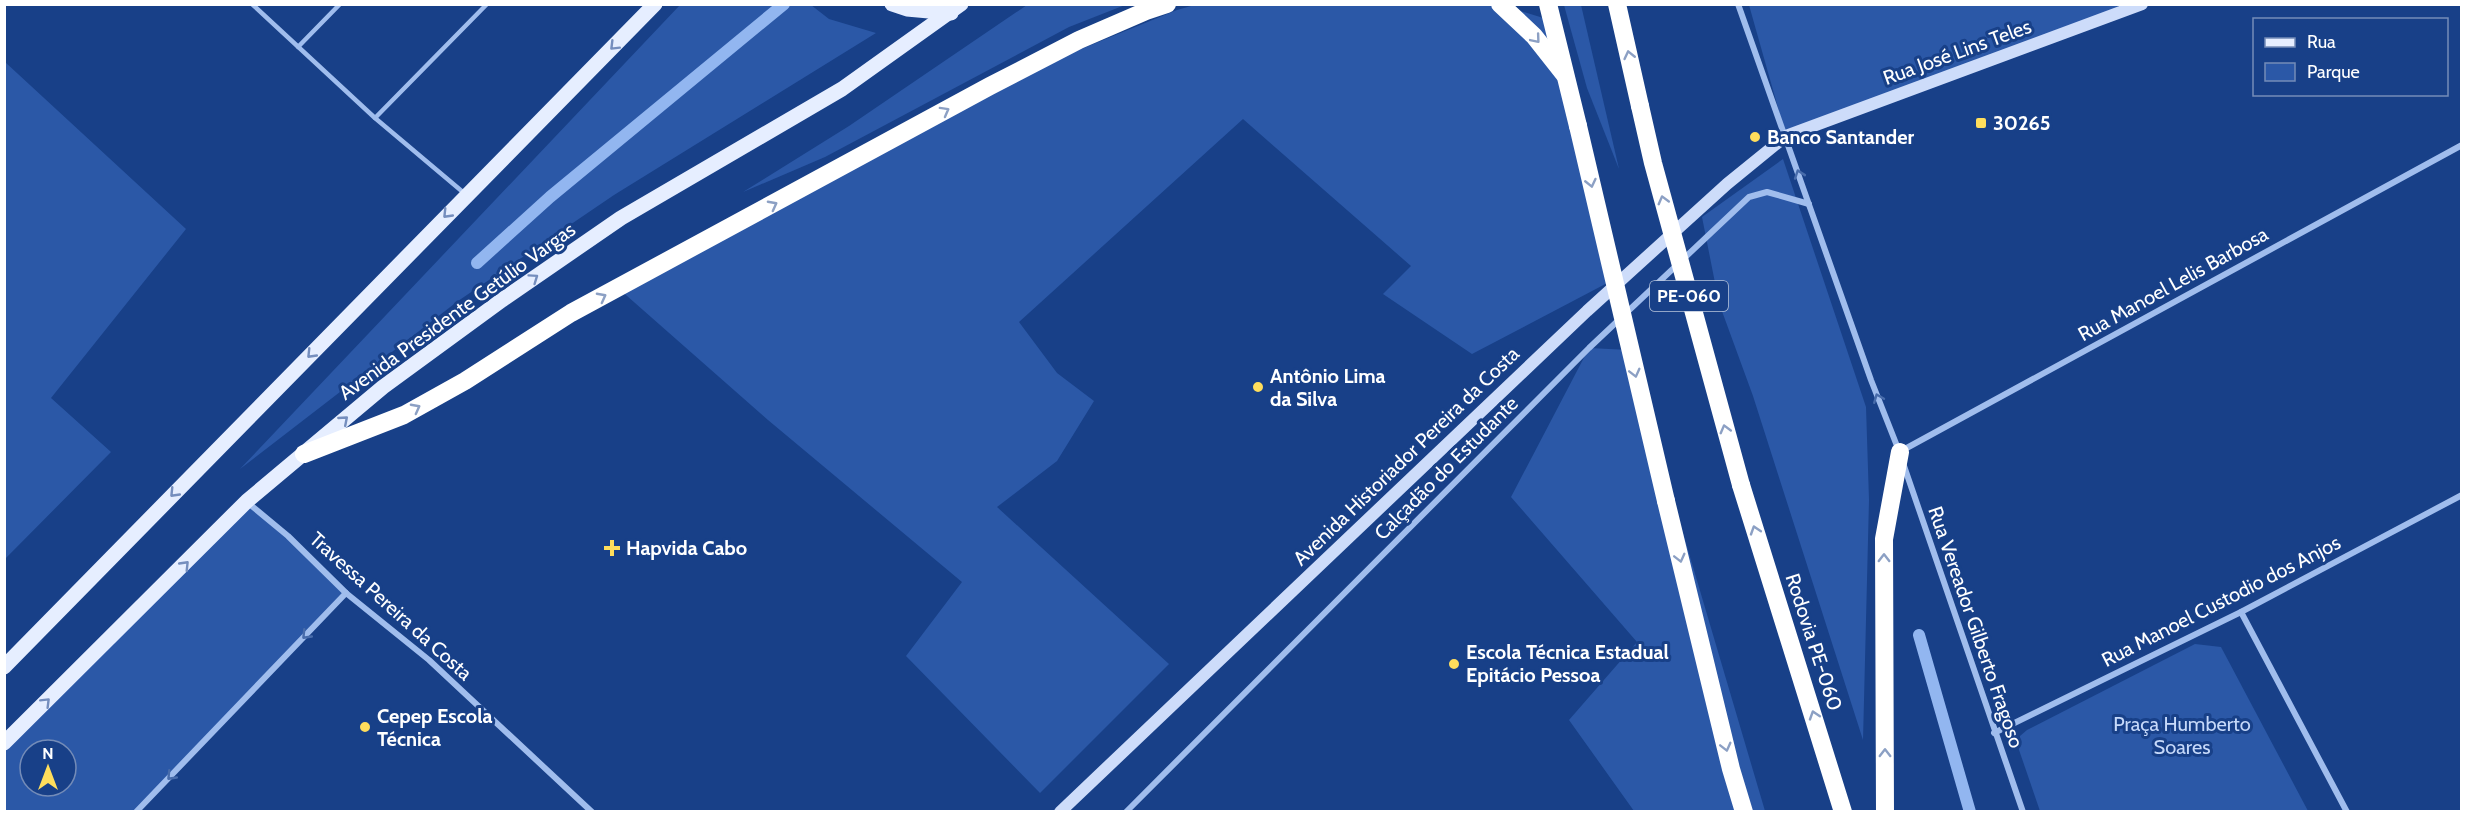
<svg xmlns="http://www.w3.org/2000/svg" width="2466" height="816" font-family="Cabin,sans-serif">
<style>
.green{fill:#2b58a7;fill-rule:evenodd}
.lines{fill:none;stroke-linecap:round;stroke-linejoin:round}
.stream{stroke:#92b6f0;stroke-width:12}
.lane{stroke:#a0bded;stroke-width:4.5}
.street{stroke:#a0bded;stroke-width:6}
.secondary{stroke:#cddcfa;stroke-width:12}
.primary{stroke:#e6eeff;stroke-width:15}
.highway{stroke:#fff;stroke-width:18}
.highway-bridge{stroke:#fff;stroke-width:18}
.oneway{stroke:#8ca0c4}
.oneway2{stroke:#758ebe}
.oneway3{stroke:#486cab}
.poi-dot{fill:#ffde5c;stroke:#184088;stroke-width:2}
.labels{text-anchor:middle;stroke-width:6;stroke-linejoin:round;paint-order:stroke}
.shield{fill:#184088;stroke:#bac6db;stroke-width:1.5}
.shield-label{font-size:18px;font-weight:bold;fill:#fff}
.street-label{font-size:20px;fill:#fff;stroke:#184088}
.poi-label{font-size:20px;font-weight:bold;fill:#fff;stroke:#184088;text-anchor:start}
.park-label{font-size:20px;fill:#c6d9fa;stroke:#184088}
</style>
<rect width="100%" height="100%" fill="#184088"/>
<g class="green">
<path d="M 1198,4 L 1498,4 L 1553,21 L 1613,280 L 1472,354 L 1383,294 L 1411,266 L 1243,119 L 1019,322 L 1057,373 L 1094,401 L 1057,461 L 997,507 L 1169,664 L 1040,793 L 906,656 L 962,582 L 768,420 L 618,288 L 990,86 L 1177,10 Z"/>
<path d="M 680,5 L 811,5 L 829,19 L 876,33 L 614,195 L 458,301 L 240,469 Z"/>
<path d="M 1027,5 L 1125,5 L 1069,27 L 825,157 L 743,192 L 849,126 Z"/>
<path d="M 1564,5 L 1581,5 L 1619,169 L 1587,88 Z"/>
<path d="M 1749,5 L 2142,5 L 1786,136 Z"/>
<path d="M 5,62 L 186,229 L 51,398 L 111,452 L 5,559 Z"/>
<path d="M 1783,159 L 1866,407 L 1869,500 L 1863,740 L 1753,396 L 1719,303 L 1702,217 Z"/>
<path d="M 1589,348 L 1629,350 L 1765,811 L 1634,811 L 1569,720 L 1637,642 L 1511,497 Z"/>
<path d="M 247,501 L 346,593 L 136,811 L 5,812 L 5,743 ZM 30,750 L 66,750 L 66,786 L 30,786 Z"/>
<path d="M 2195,644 L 2221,647 L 2308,811 L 2040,811 L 2018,747 L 2020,736 L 2027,730 Z"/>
</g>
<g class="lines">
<g class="stream">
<path d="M 477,263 L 550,197 L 784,4"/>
<path d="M 1919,635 L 1970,812"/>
</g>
<g class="lane">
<path d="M 252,4 L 375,118 L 464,193"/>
<path d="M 298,47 L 340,4"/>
<path d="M 375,118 L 487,4"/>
</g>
<g class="street">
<path d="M 1738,4 L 1871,380 L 1899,451"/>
<path d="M 1903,450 L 2462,145"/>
<path d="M 1903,463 L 2023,812"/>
<path d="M 247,502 L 288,536 L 346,593 L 429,660 L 592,812"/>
<path d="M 2241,612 L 2347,812"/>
<path d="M 1994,733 L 2241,612 L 2462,495"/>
<path d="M 136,812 L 346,593"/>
<path d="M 1126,812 L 1589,348 L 1749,197 L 1767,192 L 1809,204"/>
</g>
<path class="secondary" d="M 1060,812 L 1587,311 L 1727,184 L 1786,136 L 2142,4"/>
<g class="primary">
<path d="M 892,4 L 907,9 L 951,13"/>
<path d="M 4,667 L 655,4"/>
<path d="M 4,743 L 247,501 L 383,387 L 502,300 L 621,218 L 842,89 L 961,4"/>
</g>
<g class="highway">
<path d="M 1500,4 L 1534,36 L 1564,74"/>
<path d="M 1548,4 L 1578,126"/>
<path d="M 1617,4 L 1640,106"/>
<path d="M 304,454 L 404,415 L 465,381 L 571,313 L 990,86 L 1079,40 L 1146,11 L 1167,4"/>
<path d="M 1741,485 L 1843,812"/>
<path d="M 1666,501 L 1731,769 L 1744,812"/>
<path d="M 1885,812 L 1884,539 L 1900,452"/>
</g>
<g class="highway-bridge">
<path d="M 1640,106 L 1653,163 L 1741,485"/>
<path d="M 1578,126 L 1666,501"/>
</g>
</g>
<defs><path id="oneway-chevron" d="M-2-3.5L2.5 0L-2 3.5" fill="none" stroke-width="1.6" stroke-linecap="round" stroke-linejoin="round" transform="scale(1.5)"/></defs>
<g class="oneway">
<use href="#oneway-chevron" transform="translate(1536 39) rotate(50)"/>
<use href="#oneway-chevron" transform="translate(1629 55) rotate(-103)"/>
<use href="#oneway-chevron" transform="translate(945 111) rotate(-29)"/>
<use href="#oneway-chevron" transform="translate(1591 183) rotate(77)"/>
<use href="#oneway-chevron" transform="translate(1663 200) rotate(-105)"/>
<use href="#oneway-chevron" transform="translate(773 205) rotate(-28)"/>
<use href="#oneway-chevron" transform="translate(602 297) rotate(-28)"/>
<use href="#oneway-chevron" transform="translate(1635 373) rotate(76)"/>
<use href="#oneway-chevron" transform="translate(416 408) rotate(-28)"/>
<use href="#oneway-chevron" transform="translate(1725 429) rotate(-105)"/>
<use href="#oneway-chevron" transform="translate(1755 530) rotate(-108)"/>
<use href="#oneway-chevron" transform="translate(1680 558) rotate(76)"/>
<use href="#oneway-chevron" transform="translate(1884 558) rotate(-90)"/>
<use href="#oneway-chevron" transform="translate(1814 715) rotate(-108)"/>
<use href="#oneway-chevron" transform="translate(1726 747) rotate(76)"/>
<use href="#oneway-chevron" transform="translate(1885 753) rotate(-90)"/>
</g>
<g class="oneway2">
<use href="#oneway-chevron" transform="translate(614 46) rotate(135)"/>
<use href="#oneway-chevron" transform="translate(447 214) rotate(134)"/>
<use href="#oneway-chevron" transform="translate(534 278) rotate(-35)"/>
<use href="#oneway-chevron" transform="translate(311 354) rotate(134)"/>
<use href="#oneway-chevron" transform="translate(344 420) rotate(-41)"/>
<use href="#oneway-chevron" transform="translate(174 493) rotate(134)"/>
<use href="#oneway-chevron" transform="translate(185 565) rotate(-46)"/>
<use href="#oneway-chevron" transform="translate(46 702) rotate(-45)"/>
</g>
<g class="oneway3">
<use href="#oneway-chevron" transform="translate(1799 174) rotate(-109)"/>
<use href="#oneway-chevron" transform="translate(1878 398) rotate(-112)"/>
<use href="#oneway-chevron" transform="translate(306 635) rotate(134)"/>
<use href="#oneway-chevron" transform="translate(171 776) rotate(134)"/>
</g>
<g class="poi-dot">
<rect x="1975" y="117" width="12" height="12" rx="3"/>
<circle cx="1755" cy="137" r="6"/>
<circle cx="1258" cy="387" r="6"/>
<path d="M609 539h6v6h6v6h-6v6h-6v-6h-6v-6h6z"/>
<circle cx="1454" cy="664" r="6"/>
<circle cx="365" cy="727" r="6"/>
</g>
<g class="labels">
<rect class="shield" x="1650" y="281" width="78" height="30" rx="4.5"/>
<g class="shield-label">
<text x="1689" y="302">PE-060</text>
</g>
<g class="street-label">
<text transform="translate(1957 52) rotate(-20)" y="7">Rua José Lins Teles</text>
<text transform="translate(2173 284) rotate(-29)" y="7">Rua Manoel Lelis Barbosa</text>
<text transform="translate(457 311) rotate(-36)" y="7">Avenida Presidente Getúlio Vargas</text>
<text transform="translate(1406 456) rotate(-44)" y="7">Avenida Historiador Pereira da Costa</text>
<text transform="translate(1446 468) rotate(-45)" y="7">Calçadão do Estudante</text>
<text transform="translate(2221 601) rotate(-27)" y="7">Rua Manoel Custodio dos Anjos</text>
<text transform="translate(391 606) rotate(42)" y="7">Travessa Pereira da Costa</text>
<text transform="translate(1976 627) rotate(71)" y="7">Rua Vereador Gilberto Fragoso</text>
<text transform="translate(1814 642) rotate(72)" y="7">Rodovia PE-060</text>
</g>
<g class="poi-label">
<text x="1993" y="130">30265</text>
<text x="1767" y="144">Banco Santander</text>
<text x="1270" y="383">Antônio Lima<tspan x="1270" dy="23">da Silva</tspan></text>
<text x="626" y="555">Hapvida Cabo</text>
<text x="1466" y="659">Escola Técnica Estadual<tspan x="1466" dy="23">Epitácio Pessoa</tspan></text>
<text x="377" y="723">Cepep Escola<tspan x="377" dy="23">Técnica</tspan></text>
</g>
<g class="park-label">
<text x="2182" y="731">Praça Humberto<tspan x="2182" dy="23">Soares</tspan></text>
</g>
</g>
<rect width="2466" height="816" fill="none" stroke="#ffffff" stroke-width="12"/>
<rect x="2253" y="18" width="195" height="78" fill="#184088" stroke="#748cb8" stroke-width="1.5"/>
<rect x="2265" y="38" width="30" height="9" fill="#e6eeff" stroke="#748cb8" stroke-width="1.5"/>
<text x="2307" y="48" font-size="18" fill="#ffffff">Rua</text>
<rect x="2265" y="63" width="30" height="18" fill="#2b58a7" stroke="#748cb8" stroke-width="1.5"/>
<text x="2307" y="78" font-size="18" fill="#ffffff">Parque</text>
<g transform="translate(48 768)"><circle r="28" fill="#184088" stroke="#748cb8" stroke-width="1.5"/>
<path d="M0-4.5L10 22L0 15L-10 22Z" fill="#ffde5c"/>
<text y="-9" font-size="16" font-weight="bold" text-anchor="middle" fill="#ffffff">N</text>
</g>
</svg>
